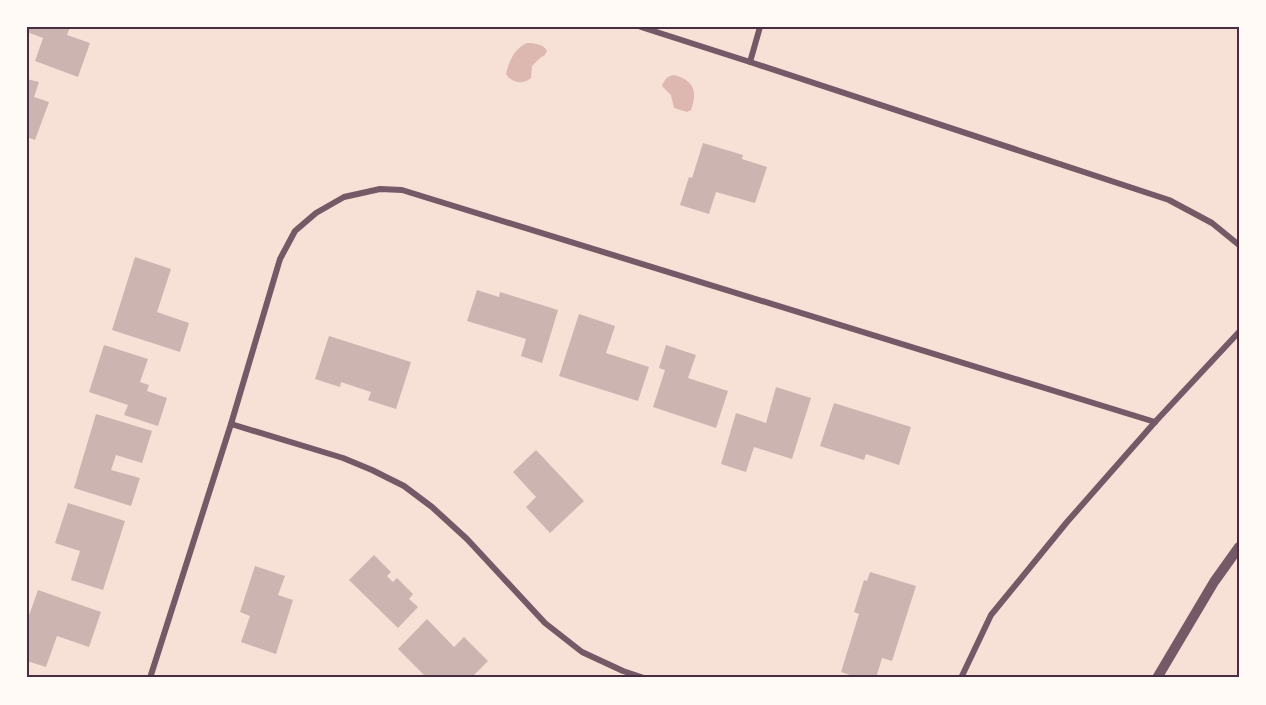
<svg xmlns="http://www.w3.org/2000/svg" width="1266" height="705" font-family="Lato,sans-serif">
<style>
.water{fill:#dcb8b0}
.building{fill:#ccb4b1}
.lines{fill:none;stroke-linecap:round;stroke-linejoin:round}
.minor{stroke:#755966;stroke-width:6}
.tertiary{stroke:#755966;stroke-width:10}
.neatline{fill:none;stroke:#4a2c40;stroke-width:2}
</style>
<rect width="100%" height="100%" fill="#f7e1d7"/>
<g class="water">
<path d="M 527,43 C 534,43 544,44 547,51 L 544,56 L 541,57 L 532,66 L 531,78 C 523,85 511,83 506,74 C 509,61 514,49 527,43 Z"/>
<path d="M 674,75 C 694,80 698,92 691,110 L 687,112 L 674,108 L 671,95 L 662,86 C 665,79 667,76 674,75 Z"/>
</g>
<g class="building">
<path d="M 27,27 L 70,27 L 67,35 L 90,43 L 78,77 L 35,61 L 43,38 L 27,32 Z"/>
<path d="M 27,79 L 39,82 L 34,97 L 49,102 L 35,140 L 27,137 Z"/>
<path d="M 703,143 L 743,155 L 742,159 L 767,167 L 755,203 L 716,192 L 709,214 L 680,205 L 689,177 L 692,178 Z"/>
<path d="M 135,257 L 171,269 L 157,312 L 189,323 L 180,352 L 112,330 Z"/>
<path d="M 477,290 L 499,297 L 500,292 L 558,310 L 542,363 L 521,356 L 526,339 L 467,321 Z"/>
<path d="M 579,314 L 615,326 L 606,353 L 649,367 L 638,401 L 559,376 Z"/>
<path d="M 329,336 L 411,362 L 396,409 L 368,400 L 371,392 L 341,382 L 340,387 L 315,379 Z"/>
<path d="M 104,345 L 148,359 L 140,382 L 149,385 L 147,391 L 167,398 L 158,426 L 124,415 L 128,405 L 89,392 Z"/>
<path d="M 666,345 L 696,355 L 688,378 L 728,391 L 716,428 L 653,407 L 665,370 L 659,368 Z"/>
<path d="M 776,387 L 811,398 L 792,459 L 754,447 L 746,472 L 721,464 L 736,413 L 766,423 Z"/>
<path d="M 834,403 L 911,427 L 899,465 L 866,454 L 864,460 L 820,446 Z"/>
<path d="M 96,414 L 152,431 L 142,463 L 116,455 L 111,470 L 140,478 L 131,506 L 74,488 Z"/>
<path d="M 536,450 L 584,501 L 550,533 L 526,507 L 536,497 L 513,472 Z"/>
<path d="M 68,503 L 125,521 L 103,590 L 71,580 L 80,551 L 55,543 Z"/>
<path d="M 374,555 L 391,572 L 387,576 L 393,582 L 397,578 L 413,594 L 409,599 L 418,607 L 398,628 L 349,580 Z"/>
<path d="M 255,566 L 285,576 L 278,595 L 293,600 L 276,654 L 241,642 L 250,616 L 240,612 Z"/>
<path d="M 870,572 L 916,586 L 892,661 L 882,658 L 876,678 L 859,678 L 841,672 L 859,614 L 854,612 L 864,580 L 867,581 Z"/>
<path d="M 38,590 L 101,612 L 89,647 L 57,636 L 46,667 L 27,661 L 27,621 Z"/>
<path d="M 427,619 L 454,647 L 464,637 L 488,661 L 471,678 L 427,678 L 398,649 Z"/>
</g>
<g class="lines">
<g class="minor">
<path d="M 641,27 L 750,62"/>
<path d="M 760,27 L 750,62 L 1169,200 L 1212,223 L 1239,245"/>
<path d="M 231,424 L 343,458 L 372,470 L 404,486 L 432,507 L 467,539 L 545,623 L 582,652 L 623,671 L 644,678"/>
<path d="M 150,678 L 231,424 L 280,259 L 295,231 L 316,213 L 344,197 L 380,189 L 402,190 L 1155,422"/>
<path d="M 961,678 L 991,615 L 1067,522 L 1155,422 L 1239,332"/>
</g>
<path class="tertiary" d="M 1157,678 L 1214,582 L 1239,547"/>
</g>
<rect width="1266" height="705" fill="none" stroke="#fffaf5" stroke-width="57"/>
<rect x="28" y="28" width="1210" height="648" class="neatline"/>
</svg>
